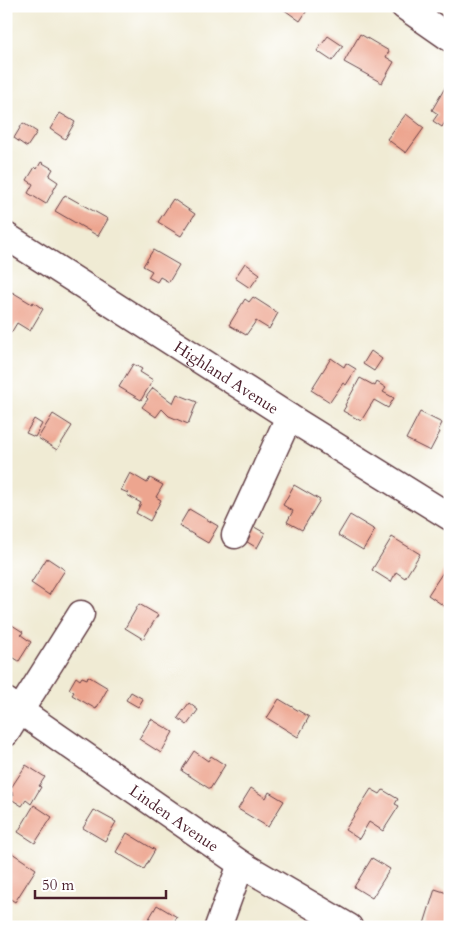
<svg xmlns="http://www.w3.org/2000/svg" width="456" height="933" font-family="Cardo,serif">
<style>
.building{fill:#eda58f}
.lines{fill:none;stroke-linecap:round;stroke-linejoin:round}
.minor-casing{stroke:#633e44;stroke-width:29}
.minor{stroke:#fff;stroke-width:26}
.labels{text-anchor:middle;stroke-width:4;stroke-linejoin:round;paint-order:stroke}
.street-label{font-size:16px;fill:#4a1f2b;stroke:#fff}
</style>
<rect width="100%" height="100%" fill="#fff"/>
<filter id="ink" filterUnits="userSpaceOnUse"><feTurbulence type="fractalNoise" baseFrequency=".02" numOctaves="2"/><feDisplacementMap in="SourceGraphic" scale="10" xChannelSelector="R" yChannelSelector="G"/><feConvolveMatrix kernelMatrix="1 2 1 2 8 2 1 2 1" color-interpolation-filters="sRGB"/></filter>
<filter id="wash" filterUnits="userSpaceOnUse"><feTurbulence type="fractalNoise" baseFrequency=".0096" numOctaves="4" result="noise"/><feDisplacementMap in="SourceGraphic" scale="20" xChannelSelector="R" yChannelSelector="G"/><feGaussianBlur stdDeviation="1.12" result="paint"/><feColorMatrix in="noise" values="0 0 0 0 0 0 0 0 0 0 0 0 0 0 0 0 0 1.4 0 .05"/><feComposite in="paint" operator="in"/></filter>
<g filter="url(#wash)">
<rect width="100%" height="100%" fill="#f0ebd4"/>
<g id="blocks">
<g class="building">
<path d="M 279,6 L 310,6 L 300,21 Z"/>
<path d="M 360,34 L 389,51 L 386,57 L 394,62 L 382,83 L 344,62 Z"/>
<path d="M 328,36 L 343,46 L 332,61 L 317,51 Z"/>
<path d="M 446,86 L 450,89 L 450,120 L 447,119 L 442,127 L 433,121 L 438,114 L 432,110 Z"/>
<path d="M 60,113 L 75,122 L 65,139 L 50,129 Z"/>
<path d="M 406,114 L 424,128 L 406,153 L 387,139 Z"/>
<path d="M 23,123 L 37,132 L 27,147 L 14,138 Z"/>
<path d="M 41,162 L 53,169 L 49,176 L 58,182 L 46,204 L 28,193 L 33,184 L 27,180 L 35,167 L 37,169 Z"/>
<path d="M 65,195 L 108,219 L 98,236 L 55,211 Z"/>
<path d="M 173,199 L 195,214 L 181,236 L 158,222 Z"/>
<path d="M 153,250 L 179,265 L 169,282 L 160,277 L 157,282 L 148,277 L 152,271 L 143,266 Z"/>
<path d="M 245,263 L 260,274 L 250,288 L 235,278 Z"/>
<path d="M 12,292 L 32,304 L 33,302 L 43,309 L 30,331 L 17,323 L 11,333 L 6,330 L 6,302 Z"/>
<path d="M 253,297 L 278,313 L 269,329 L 256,321 L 246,335 L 229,325 L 245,299 L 249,302 Z"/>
<path d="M 371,351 L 382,359 L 374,371 L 363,364 Z"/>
<path d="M 331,358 L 344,367 L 346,363 L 356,369 L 346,385 L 343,383 L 330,402 L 311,390 Z"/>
<path d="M 133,364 L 142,369 L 140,372 L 153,380 L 141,400 L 119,387 Z"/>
<path d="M 360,378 L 375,386 L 377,382 L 386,388 L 383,392 L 394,398 L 388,408 L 374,400 L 361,421 L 343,411 L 346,406 L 345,405 Z"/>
<path d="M 153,388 L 173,403 L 177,394 L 197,402 L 188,424 L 169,416 L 162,409 L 156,417 L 142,407 L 148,399 L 146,397 Z"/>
<path d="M 420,412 L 442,423 L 438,431 L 440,432 L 430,451 L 406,439 Z"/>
<path d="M 53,414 L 72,426 L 57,450 L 38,438 Z"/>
<path d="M 34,419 L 42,424 L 35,437 L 26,433 Z"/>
<path d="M 130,473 L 147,483 L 150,478 L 163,485 L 156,497 L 161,500 L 150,521 L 136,513 L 141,503 L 127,495 L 128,493 L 121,490 Z"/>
<path d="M 294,485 L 320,500 L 302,530 L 287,522 L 293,511 L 283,505 Z"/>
<path d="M 189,509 L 218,526 L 208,543 L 179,526 Z"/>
<path d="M 350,515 L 375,530 L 363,550 L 338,535 Z"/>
<path d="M 249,524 L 265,533 L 257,548 L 241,538 Z"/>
<path d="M 392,537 L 420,554 L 405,578 L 396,572 L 391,582 L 372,570 Z"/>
<path d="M 47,558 L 65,570 L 49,595 L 31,583 Z"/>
<path d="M 445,569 L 450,572 L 450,610 L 428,595 Z"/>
<path d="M 139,604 L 158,615 L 143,639 L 125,628 Z"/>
<path d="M 12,625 L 23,632 L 21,635 L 31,642 L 19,661 L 6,653 L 6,634 Z"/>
<path d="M 88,676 L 108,688 L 96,709 L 72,695 L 74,692 L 69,689 L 76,677 L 80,680 L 82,677 L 87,679 Z"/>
<path d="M 131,692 L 143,699 L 138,707 L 126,700 Z"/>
<path d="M 279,699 L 309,717 L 298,737 L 267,718 Z"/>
<path d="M 189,703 L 198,710 L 187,725 L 178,718 Z"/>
<path d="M 151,719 L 173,732 L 161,753 L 139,739 Z"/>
<path d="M 194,751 L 208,761 L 211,756 L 225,765 L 210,789 L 182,771 L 183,768 Z"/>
<path d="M 26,765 L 45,777 L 39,786 L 41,787 L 31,804 L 26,800 L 22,806 L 11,799 L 14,794 L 9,791 Z"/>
<path d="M 251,788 L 266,798 L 269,792 L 284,801 L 268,827 L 238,809 Z"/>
<path d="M 371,789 L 380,794 L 383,790 L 398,799 L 395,804 L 399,806 L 383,831 L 369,822 L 359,839 L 345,830 Z"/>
<path d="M 34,805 L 52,817 L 35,843 L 18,832 Z"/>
<path d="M 94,810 L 116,822 L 105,841 L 83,828 Z"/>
<path d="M 127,833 L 155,850 L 144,869 L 116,852 Z"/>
<path d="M 6,849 L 36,869 L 15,902 L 6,896 Z"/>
<path d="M 372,858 L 390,869 L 372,898 L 354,887 Z"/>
<path d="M 435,889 L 450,894 L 449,927 L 433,927 L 424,924 Z"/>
<path d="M 157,905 L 177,917 L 171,927 L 144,927 Z"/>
</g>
</g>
</g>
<g filter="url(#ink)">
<use href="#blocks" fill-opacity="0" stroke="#633e44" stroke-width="1"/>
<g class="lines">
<g class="minor-casing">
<g id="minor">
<path d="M 404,6 L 450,38"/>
<path id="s1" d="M 6,236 L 289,417 L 450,517"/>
<path d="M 235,535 L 289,417"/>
<path id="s2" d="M 6,701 L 241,864 L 349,927"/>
<path d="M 6,733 L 81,614"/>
<path d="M 218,927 L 241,864"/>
</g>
</g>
<use href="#minor" class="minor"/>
</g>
</g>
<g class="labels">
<g class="street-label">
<text dy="6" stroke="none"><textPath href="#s1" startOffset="262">Highland Avenue</textPath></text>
<text dy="6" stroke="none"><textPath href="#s2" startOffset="205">Linden Avenue</textPath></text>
</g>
</g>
<rect width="456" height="933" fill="none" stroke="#fff" stroke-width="25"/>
<path d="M35 890v8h131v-8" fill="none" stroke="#4a1f2b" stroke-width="2.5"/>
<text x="42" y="890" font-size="15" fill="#4a1f2b" stroke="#ffffff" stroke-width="4" paint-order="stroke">50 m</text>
</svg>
